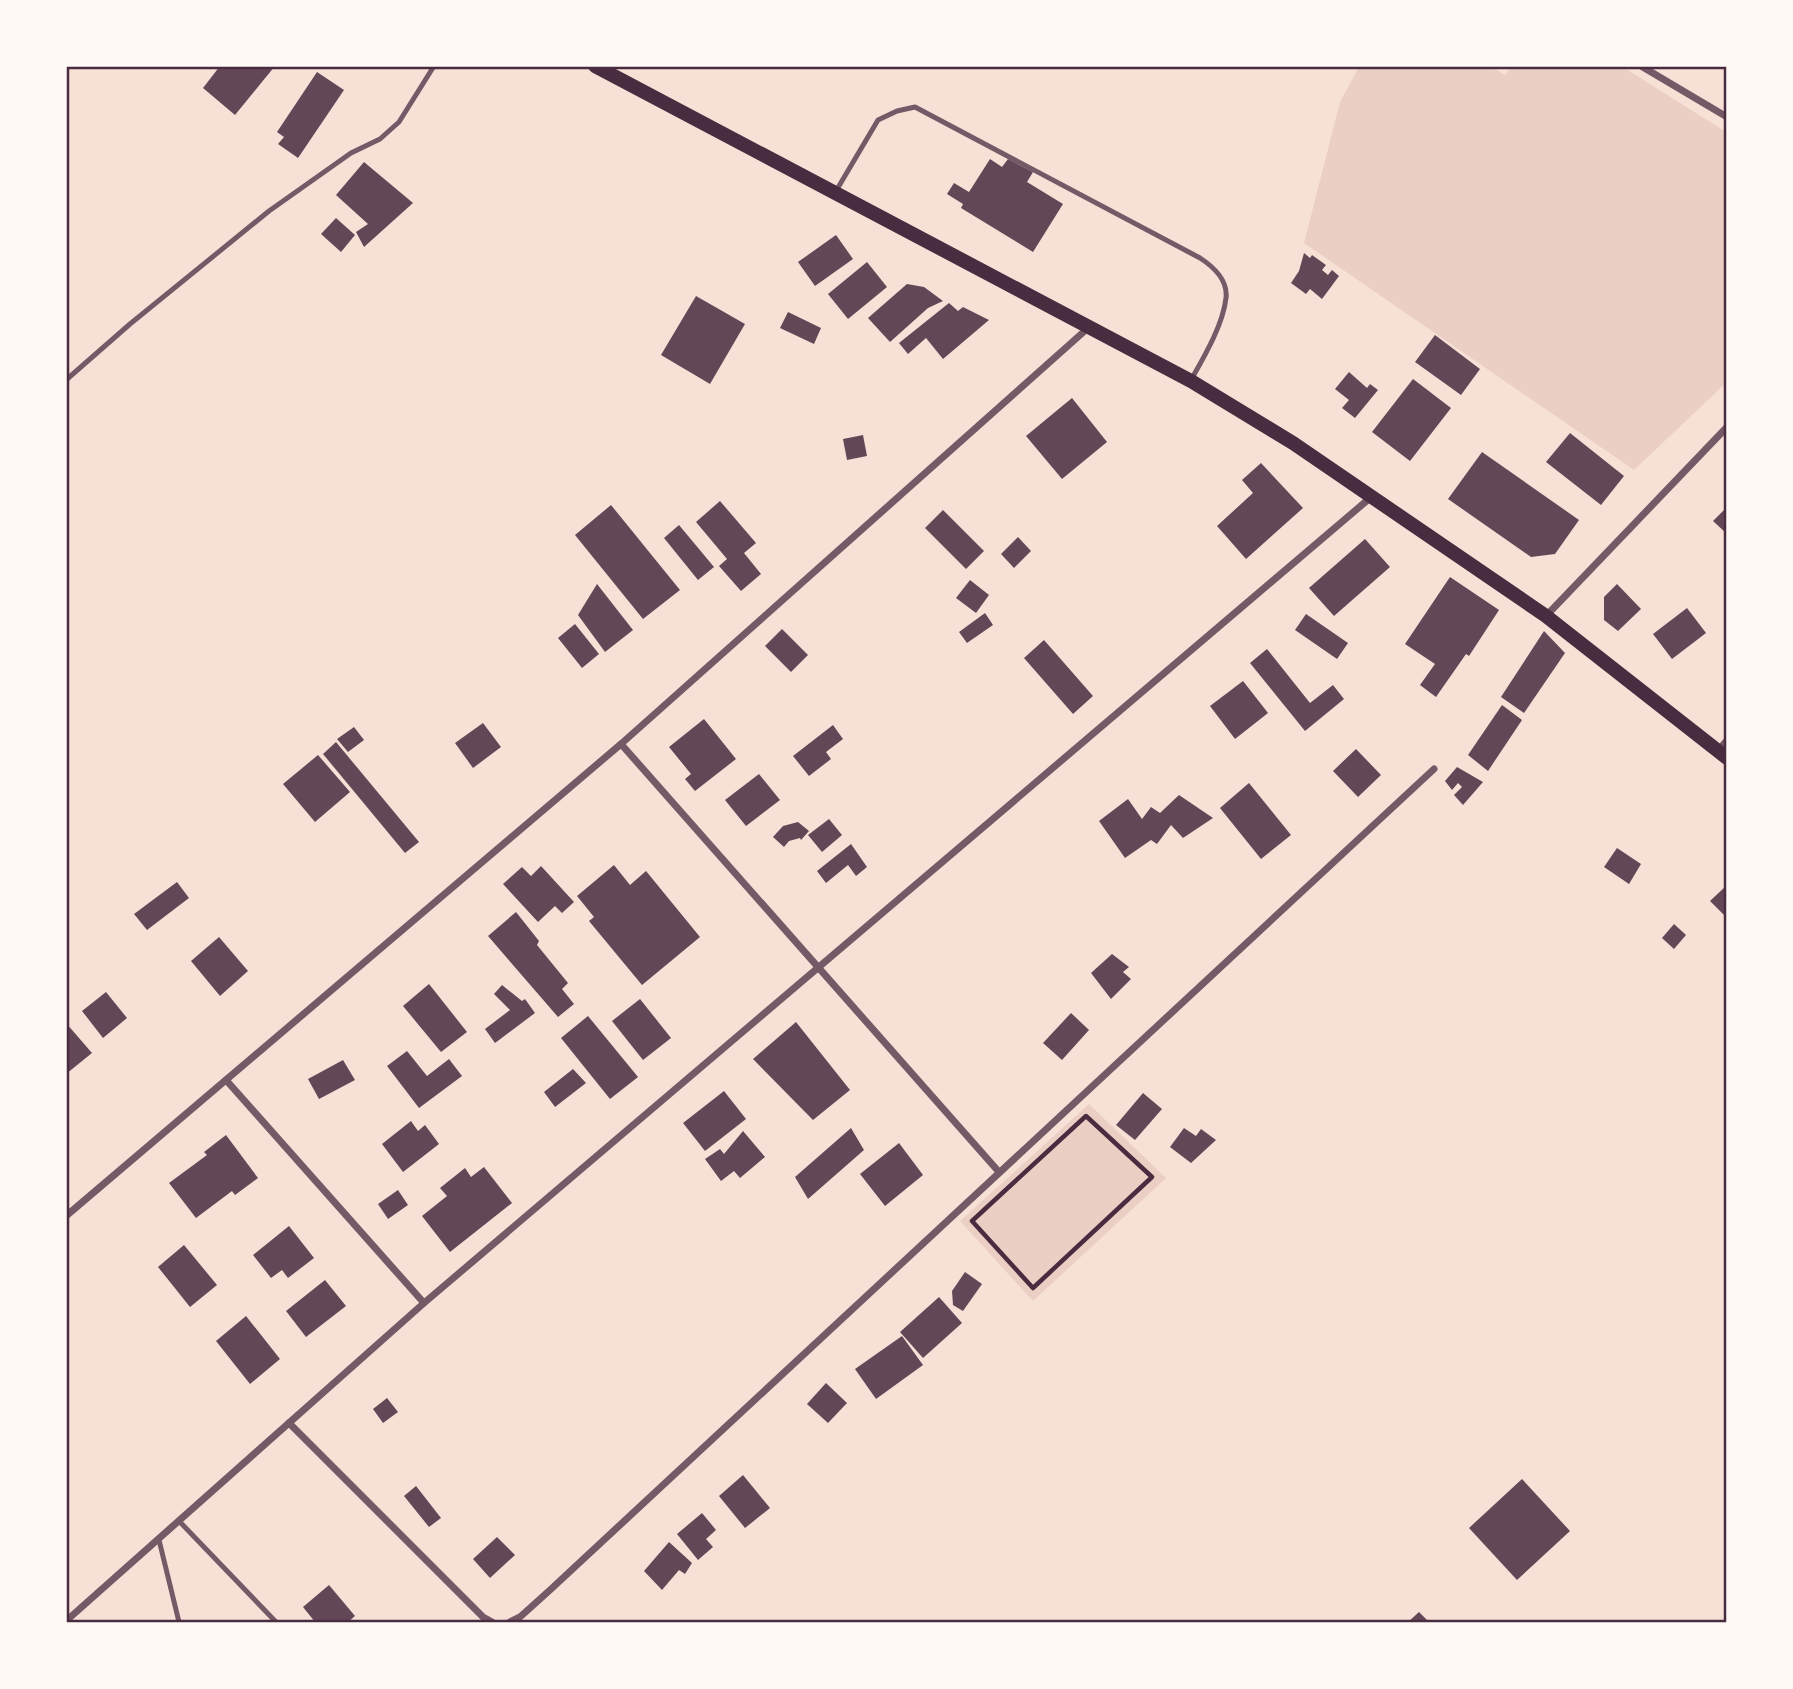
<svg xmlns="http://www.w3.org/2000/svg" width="1793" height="1689" font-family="'Roboto Condensed',sans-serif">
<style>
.green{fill:#ebcfc5}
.building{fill:#644757}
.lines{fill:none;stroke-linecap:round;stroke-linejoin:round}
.path{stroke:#4a2c40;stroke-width:4.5}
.service{stroke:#755966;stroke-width:5}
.minor{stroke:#755966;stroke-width:7}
.secondary{stroke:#4a2c40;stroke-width:14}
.neatline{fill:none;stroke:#4a2c40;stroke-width:2.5}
</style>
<rect width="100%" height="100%" fill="#f7e1d7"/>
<g class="green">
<path d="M 1359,67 L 1492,67 L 1505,75 L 1511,67 L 1623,67 L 1726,132 L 1726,383 L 1634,470 L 1304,243 L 1340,102 Z"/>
<path d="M 1089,1104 L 1166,1178 L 1033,1301 L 960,1221 Z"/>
</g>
<g class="building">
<path d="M 220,66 L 275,66 L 235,115 L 203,88 Z"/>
<path d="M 317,72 L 344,90 L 298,158 L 278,144 L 284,137 L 277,132 Z"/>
<path d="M 990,159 L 1002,167 L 1008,159 L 1033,172 L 1027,182 L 1063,204 L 1033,252 L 961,208 L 963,204 L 947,194 L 954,183 L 969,192 Z"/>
<path d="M 364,162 L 413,203 L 364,247 L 356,232 L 368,224 L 336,195 Z"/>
<path d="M 336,218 L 355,235 L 341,252 L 321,234 Z"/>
<path d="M 836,235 L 853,259 L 815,286 L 798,262 Z"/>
<path d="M 1304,253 L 1310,258 L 1312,255 L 1326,265 L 1322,270 L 1328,275 L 1332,270 L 1339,276 L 1322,299 L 1310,289 L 1306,294 L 1291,283 L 1299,271 Z"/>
<path d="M 867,262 L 887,287 L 848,319 L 828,294 Z"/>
<path d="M 907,284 L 924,287 L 943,301 L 928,308 L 890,342 L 868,318 Z"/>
<path d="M 696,296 L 745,324 L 710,384 L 661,355 Z"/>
<path d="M 949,303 L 958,311 L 963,307 L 989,320 L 943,359 L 926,338 L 908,354 L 899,343 Z"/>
<path d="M 788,312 L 821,328 L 814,344 L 780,328 Z"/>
<path d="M 1435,335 L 1480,369 L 1461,395 L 1415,362 Z"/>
<path d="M 1349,372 L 1367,388 L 1370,384 L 1378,390 L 1355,418 L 1342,408 L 1349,400 L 1335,389 Z"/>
<path d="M 1413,379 L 1451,408 L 1410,461 L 1372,432 Z"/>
<path d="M 1072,398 L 1107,442 L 1062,479 L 1026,436 Z"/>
<path d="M 1570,433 L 1624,476 L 1601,505 L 1546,462 Z"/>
<path d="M 863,435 L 867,456 L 847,460 L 843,439 Z"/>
<path d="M 1482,452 L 1579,520 L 1555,554 L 1531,557 L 1448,499 Z"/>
<path d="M 1261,463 L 1303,508 L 1246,559 L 1217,526 L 1253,493 L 1242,480 Z"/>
<path d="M 720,501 L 756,543 L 744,553 L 761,574 L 741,591 L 719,566 L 727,559 L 696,522 Z"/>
<path d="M 611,505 L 680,590 L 643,619 L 575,535 Z"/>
<path d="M 1727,507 L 1727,534 L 1713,521 Z"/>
<path d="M 943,510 L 984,551 L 966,569 L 925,528 Z"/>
<path d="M 679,525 L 714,567 L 698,580 L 664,538 Z"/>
<path d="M 1018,537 L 1031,551 L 1014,568 L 1001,554 Z"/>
<path d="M 1365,539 L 1390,567 L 1334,616 L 1309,588 Z"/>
<path d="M 1450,577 L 1499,610 L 1469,656 L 1466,654 L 1436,697 L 1420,685 L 1435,664 L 1405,644 Z"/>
<path d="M 970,580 L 989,595 L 976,613 L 956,598 Z"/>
<path d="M 597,584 L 633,630 L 605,652 L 578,615 Z"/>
<path d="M 1617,584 L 1641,609 L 1618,631 L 1604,620 L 1604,597 Z"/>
<path d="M 1687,608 L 1706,633 L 1672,659 L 1653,634 Z"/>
<path d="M 985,613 L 993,625 L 967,643 L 959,632 Z"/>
<path d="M 1306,614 L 1348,643 L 1337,659 L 1295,630 Z"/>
<path d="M 575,624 L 599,654 L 582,668 L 558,638 Z"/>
<path d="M 782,629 L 808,655 L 791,672 L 765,646 Z"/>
<path d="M 1544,631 L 1565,653 L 1524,713 L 1501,697 Z"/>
<path d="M 1044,640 L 1093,696 L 1073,714 L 1024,658 Z"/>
<path d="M 1267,649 L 1310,703 L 1333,685 L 1344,699 L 1305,731 L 1250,663 Z"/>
<path d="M 1243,681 L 1268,713 L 1235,739 L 1210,706 Z"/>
<path d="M 1502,705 L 1522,720 L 1488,771 L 1468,755 Z"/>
<path d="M 704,719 L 736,759 L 695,791 L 685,779 L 691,774 L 669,747 Z"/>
<path d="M 483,723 L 501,747 L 473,768 L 455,743 Z"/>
<path d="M 833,725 L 843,739 L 826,752 L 831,759 L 809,776 L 793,756 Z"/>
<path d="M 354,727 L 364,740 L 348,752 L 337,739 Z"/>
<path d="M 336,742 L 419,842 L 405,853 L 323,754 Z"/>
<path d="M 1356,749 L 1381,775 L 1358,797 L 1333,771 Z"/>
<path d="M 318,755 L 350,792 L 315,822 L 283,784 Z"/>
<path d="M 1457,767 L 1483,782 L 1463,805 L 1454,795 L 1462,787 L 1458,783 L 1452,790 L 1445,781 Z"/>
<path d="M 759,774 L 780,800 L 746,826 L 725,800 Z"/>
<path d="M 1249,783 L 1291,835 L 1261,859 L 1220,808 Z"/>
<path d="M 1179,795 L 1213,818 L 1183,838 L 1171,825 L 1157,844 L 1151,840 L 1125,858 L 1099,821 L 1128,799 L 1142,819 L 1151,807 L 1160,813 Z"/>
<path d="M 829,819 L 842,835 L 822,852 L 808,835 Z"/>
<path d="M 798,822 L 809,831 L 801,840 L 800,838 L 789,841 L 784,847 L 773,837 L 783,826 Z"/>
<path d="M 851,844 L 867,867 L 856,876 L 848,865 L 826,883 L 817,871 Z"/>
<path d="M 1617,848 L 1641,864 L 1629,884 L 1604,867 Z"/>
<path d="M 614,865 L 630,885 L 646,871 L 700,937 L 642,985 L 589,921 L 594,917 L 577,896 Z"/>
<path d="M 541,866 L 574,902 L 562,913 L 555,906 L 538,922 L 503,884 L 522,867 L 531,876 Z"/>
<path d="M 177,882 L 189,898 L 147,930 L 134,914 Z"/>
<path d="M 1727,885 L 1727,918 L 1710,901 Z"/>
<path d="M 516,912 L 539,941 L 537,945 L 568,983 L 562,989 L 574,1004 L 558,1017 L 488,936 Z"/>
<path d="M 1674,924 L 1686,935 L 1674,949 L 1662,938 Z"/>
<path d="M 219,937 L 248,971 L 220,996 L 191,961 Z"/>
<path d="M 1112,954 L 1129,967 L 1123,972 L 1131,979 L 1111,999 L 1091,973 Z"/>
<path d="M 429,984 L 467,1032 L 441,1052 L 403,1006 Z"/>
<path d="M 502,985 L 522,1001 L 525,999 L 535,1013 L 495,1043 L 485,1029 L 510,1010 L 494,994 Z"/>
<path d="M 106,992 L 127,1018 L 103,1038 L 82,1011 Z"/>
<path d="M 640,999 L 671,1038 L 643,1060 L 612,1021 Z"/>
<path d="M 1071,1013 L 1089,1030 L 1062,1060 L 1043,1043 Z"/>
<path d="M 588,1016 L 638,1077 L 610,1099 L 561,1038 Z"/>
<path d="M 796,1022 L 850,1090 L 813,1120 L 753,1059 Z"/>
<path d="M 66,1023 L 92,1053 L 66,1074 Z"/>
<path d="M 407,1051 L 427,1076 L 449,1059 L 462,1076 L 419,1108 L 387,1066 Z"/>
<path d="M 343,1060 L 355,1080 L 319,1099 L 308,1079 Z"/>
<path d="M 573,1069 L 586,1083 L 555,1107 L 544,1092 Z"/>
<path d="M 724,1091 L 746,1119 L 705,1151 L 683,1123 Z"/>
<path d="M 1143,1093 L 1162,1109 L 1135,1140 L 1116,1125 Z"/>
<path d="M 411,1121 L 418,1131 L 425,1125 L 439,1144 L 403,1172 L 382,1144 Z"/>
<path d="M 851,1128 L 864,1150 L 808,1199 L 795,1177 Z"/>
<path d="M 1184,1128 L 1196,1136 L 1201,1129 L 1216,1140 L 1191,1163 L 1170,1147 Z"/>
<path d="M 743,1131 L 765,1157 L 740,1178 L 734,1171 L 721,1181 L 705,1159 L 720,1149 L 724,1154 Z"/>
<path d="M 226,1135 L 258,1178 L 235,1195 L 232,1191 L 196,1218 L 169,1183 L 207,1155 L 204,1152 Z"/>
<path d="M 899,1143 L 923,1175 L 885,1206 L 860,1174 Z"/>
<path d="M 484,1167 L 512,1203 L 450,1252 L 422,1216 L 447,1196 L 440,1188 L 465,1168 L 471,1177 Z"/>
<path d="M 398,1190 L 408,1205 L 388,1219 L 378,1204 Z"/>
<path d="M 289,1226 L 314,1258 L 288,1278 L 282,1270 L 271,1278 L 253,1255 Z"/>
<path d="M 184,1245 L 217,1285 L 190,1307 L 158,1267 Z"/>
<path d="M 965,1272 L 982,1284 L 963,1311 L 953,1305 L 952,1291 Z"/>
<path d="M 325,1280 L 346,1306 L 306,1337 L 286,1311 Z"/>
<path d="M 939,1297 L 962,1323 L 923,1358 L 900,1332 Z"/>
<path d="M 246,1316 L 280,1359 L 250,1384 L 216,1341 Z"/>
<path d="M 902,1336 L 923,1365 L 876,1399 L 855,1369 Z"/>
<path d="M 826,1383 L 847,1403 L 828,1423 L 807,1404 Z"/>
<path d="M 387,1398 L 398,1412 L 383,1423 L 373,1409 Z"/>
<path d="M 743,1475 L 770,1508 L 745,1528 L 719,1496 Z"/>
<path d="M 1522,1479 L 1570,1531 L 1517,1580 L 1469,1528 Z"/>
<path d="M 416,1486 L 441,1518 L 429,1527 L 404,1496 Z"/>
<path d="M 702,1513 L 716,1530 L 706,1539 L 713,1547 L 698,1560 L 677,1534 Z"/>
<path d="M 497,1537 L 515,1555 L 490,1578 L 473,1559 Z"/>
<path d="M 669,1542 L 692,1563 L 685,1574 L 679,1570 L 662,1590 L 644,1571 Z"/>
<path d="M 329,1585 L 355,1616 L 348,1622 L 315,1622 L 303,1607 Z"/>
<path d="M 1419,1612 L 1429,1622 L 1408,1622 Z"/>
</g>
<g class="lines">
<path class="path" d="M 1086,1116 L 1152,1177 L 1033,1288 L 972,1221 Z"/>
<g class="service">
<path d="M 836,191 L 878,120 L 897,111 L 915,107 L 1200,258 C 1214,267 1228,281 1226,298 C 1223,325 1204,357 1191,380"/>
<path d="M 66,380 L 130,324 L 269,211 L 351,153 L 380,139 L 399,122 L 434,66"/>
<path d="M 1719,748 L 1727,739"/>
<path d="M 179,1521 L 276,1622"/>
<path d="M 159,1540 L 179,1622"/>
</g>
<g class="minor">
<path d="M 1641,66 L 1727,117"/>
<path d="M 1546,616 L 1727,427"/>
<path d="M 621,744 L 999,1172"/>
<path d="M 226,1080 L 424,1303"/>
<path d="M 66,1216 L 621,744 L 1088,328"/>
<path d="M 289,1423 L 483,1617 L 492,1622"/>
<path d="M 66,1621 L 424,1303 L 1370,498"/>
<path d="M 510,1622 L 520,1617 L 550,1590 L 1434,769"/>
</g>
<path class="secondary" d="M 595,66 L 1191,381 L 1293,443 L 1546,616 L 1727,758"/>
</g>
<rect width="1793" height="1689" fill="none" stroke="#fffaf5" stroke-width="136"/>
<rect x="68" y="68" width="1657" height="1553" class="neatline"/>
</svg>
